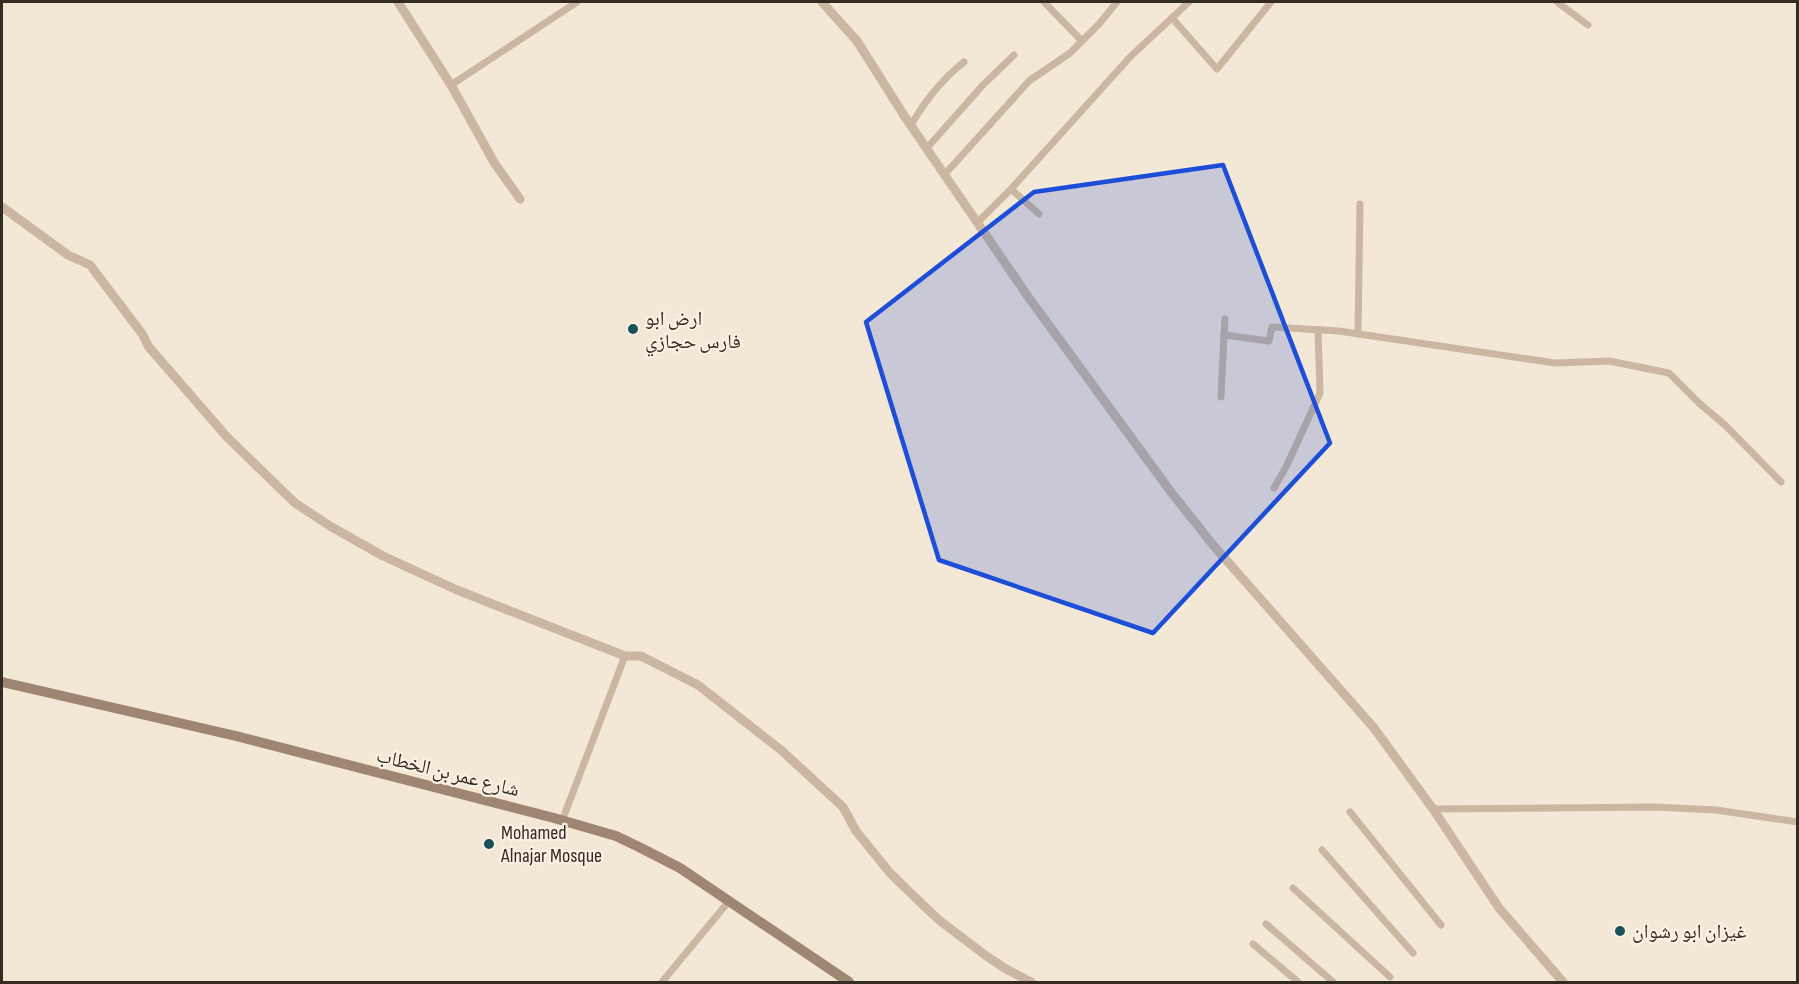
<svg xmlns="http://www.w3.org/2000/svg" width="1799" height="984" font-family="'Sofia Sans Condensed','Noto Naskh Arabic',sans-serif">
<style>
.lines{fill:none;stroke-linecap:round;stroke-linejoin:round}
.minor{stroke:#cbb7a1;stroke-width:7}
.tertiary{stroke:#cbb7a1;stroke-width:9}
.secondary{stroke:#9f8673;stroke-width:10}
.marked{fill:#1d4ed8;fill-opacity:0.2;stroke:#1d4ed8;stroke-width:4.5;stroke-linejoin:round}
.poi-dot{fill:#175159;stroke:#faf1e2;stroke-width:2}
.labels{text-anchor:middle;stroke-width:4.5;stroke-linejoin:round;paint-order:stroke}
.poi-label{font-size:20px;fill:#352b25;stroke:#faf1e2;text-anchor:start}
.street-label{font-size:20px;fill:#352b25;stroke:#faf1e2}
</style>
<rect width="100%" height="100%" fill="#f3e7d6"/>
<g class="lines">
<g class="minor">
<path d="M 1044,2 L 1082,41"/>
<path d="M 1557,2 L 1588,25"/>
<path d="M 1172,18 L 1217,69 L 1271,2"/>
<path d="M 451,85 L 577,2"/>
<path d="M 911,125 C 925,101 942,79 964,62"/>
<path d="M 927,148 L 983,85 L 1014,55"/>
<path d="M 945,174 L 1029,81 L 1070,53 L 1099,24 L 1117,2"/>
<path d="M 1011,189 L 1039,214"/>
<path d="M 978,222 L 1011,189 L 1131,56 L 1189,2"/>
<path d="M 1225,319 L 1224,335 L 1269,341 L 1272,327 L 1339,331 L 1555,363 L 1609,361 L 1669,373 L 1699,403 L 1725,425 L 1781,482"/>
<path d="M 1358,334 L 1360,204"/>
<path d="M 1221,397 L 1224,335"/>
<path d="M 1274,488 L 1287,465 L 1320,393 L 1318,330"/>
<path d="M 1433,809 L 1655,807 L 1716,810 L 1798,822"/>
<path d="M 1350,812 L 1441,925"/>
<path d="M 562,821 L 625,656"/>
<path d="M 1322,850 L 1413,953"/>
<path d="M 1293,888 L 1390,977"/>
<path d="M 1266,924 L 1333,982"/>
<path d="M 1253,944 L 1298,982"/>
<path d="M 662,982 L 729,901"/>
</g>
<g class="tertiary">
<path d="M 398,2 L 451,85 L 495,164 L 520,199"/>
<path d="M 822,2 L 857,41 L 905,117 L 1029,298 L 1171,492 L 1213,545 L 1374,728 L 1433,809 L 1499,908 L 1563,982"/>
<path d="M 2,207 L 68,255 L 90,265 L 143,335 L 148,346 L 227,437 L 295,503 L 330,526 L 383,556 L 457,590 L 625,656 L 641,656 L 698,685 L 781,750 L 843,807 L 856,831 L 890,873 L 922,904 L 939,920 L 985,955 L 1006,969 L 1031,982"/>
</g>
<path class="secondary" d="M 2,682 L 236,736 L 554,818 L 616,836 L 639,847 L 680,868 L 849,982"/>
</g>
<path class="marked" d="M 1223,165 L 1330,443 L 1153,633 L 939,560 L 866,322 L 1034,192 Z"/>
<g class="poi-dot">
<circle cx="633" cy="329" r="6"/>
<circle cx="489" cy="844" r="6"/>
<circle cx="1620" cy="931" r="6"/>
</g>
<g class="labels">
<g class="poi-label">
<text x="645" y="325">ارض ابو<tspan x="645" dy="23">فارس حجازي</tspan></text>
<text x="501" y="839">Mohamed<tspan x="501" dy="23">Alnajar Mosque</tspan></text>
<text x="1632" y="938">غيزان ابو رشوان</text>
</g>
<g class="street-label">
<text transform="translate(448 772) rotate(14)" y="7">شارع عمر بن الخطاب</text>
</g>
</g>
<rect width="1799" height="984" fill="none" stroke="#352b25" stroke-width="6"/>
</svg>
